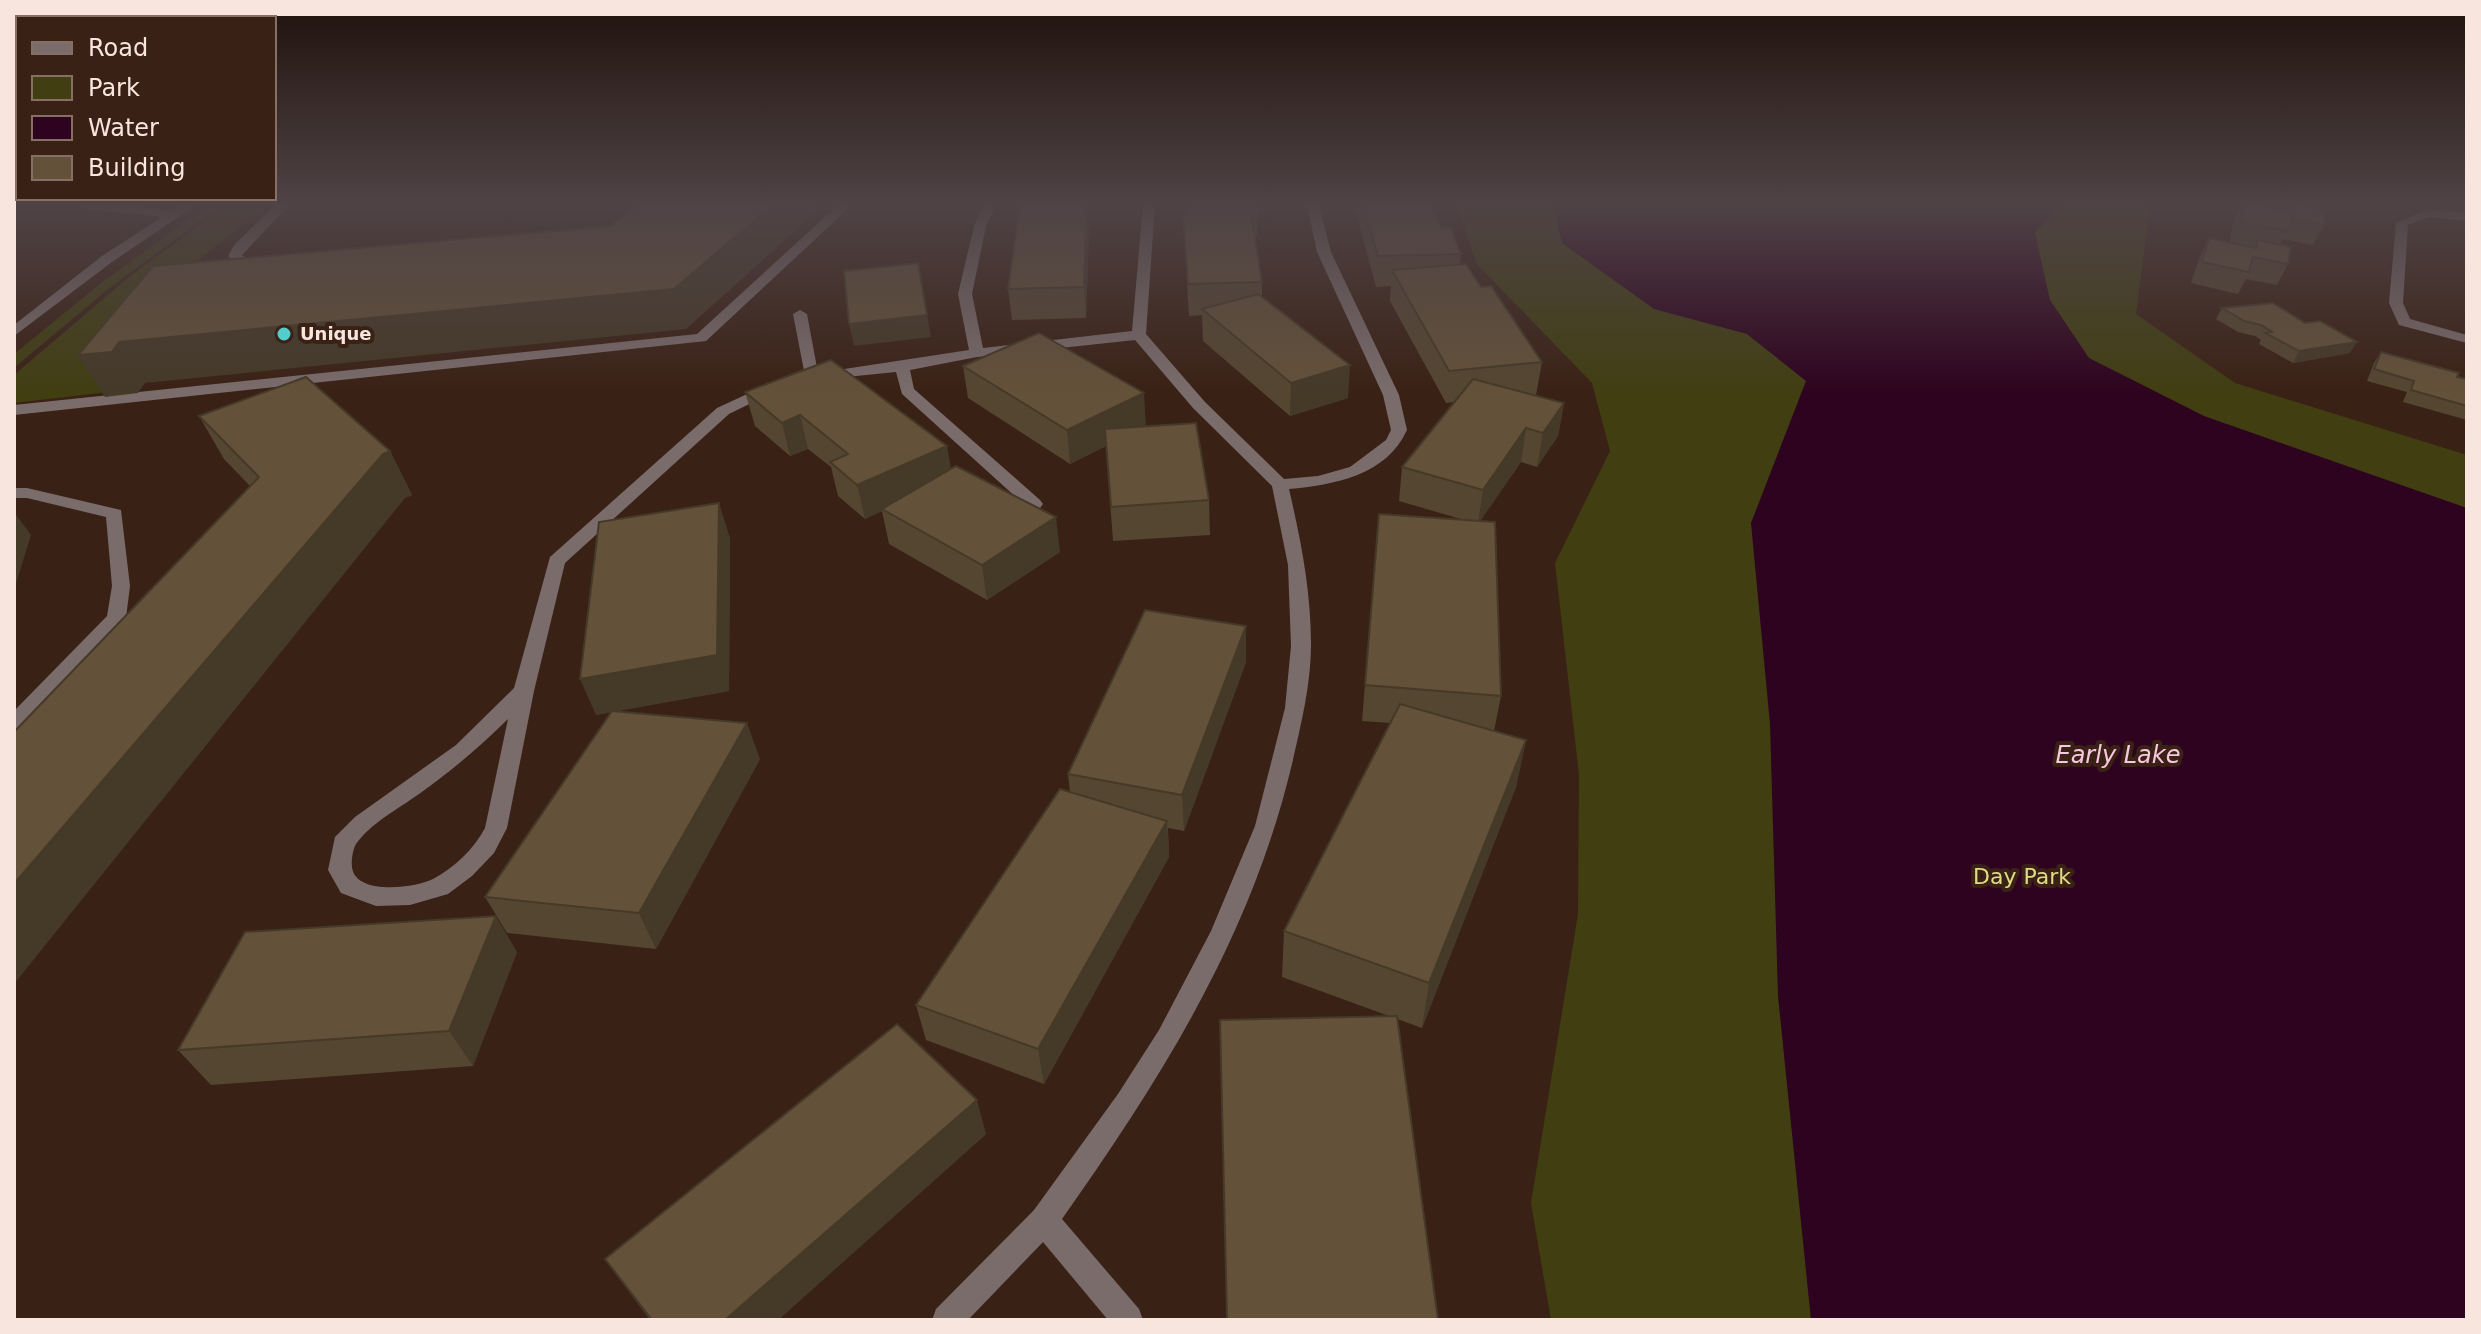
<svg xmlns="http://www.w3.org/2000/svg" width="2481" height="1334" font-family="'DejaVu Sans',sans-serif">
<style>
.green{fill:#413e12}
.water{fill:#2e031f}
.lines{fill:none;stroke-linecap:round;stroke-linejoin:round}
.minor{fill:#7b6c6c;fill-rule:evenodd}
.wall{fill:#554631}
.shaded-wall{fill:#453928}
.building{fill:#635139;stroke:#453928;stroke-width:2}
.poi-dot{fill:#53cdcb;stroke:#3a2115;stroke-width:3}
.labels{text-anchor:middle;stroke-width:8;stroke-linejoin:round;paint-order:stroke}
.far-poi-label{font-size:18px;font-weight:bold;fill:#f7e5de;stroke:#3a2115;text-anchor:start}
.park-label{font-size:22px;fill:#e1da84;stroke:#3a2115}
.water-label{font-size:24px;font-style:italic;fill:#f7c6df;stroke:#3a2115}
</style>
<rect width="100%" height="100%" fill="#3a2115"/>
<g class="green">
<path d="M 209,205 L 222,205 L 108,289 L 14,368 L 14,354 L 105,280 Z"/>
<path d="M 227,205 L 269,205 L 157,292 L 108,392 L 14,403 L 14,375 L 129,277 Z"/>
<path d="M 1456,205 L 2150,205 L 2136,314 L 2235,383 L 2467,455 L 2467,1320 L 1551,1320 L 1531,1203 L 1578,914 L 1579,775 L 1555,563 L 1610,451 L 1592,383 L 1477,264 Z"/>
</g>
<path class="water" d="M 1554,205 L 2059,205 L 2035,233 L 2050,300 L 2089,358 L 2204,416 L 2467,508 L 2467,1320 L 1811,1320 L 1778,996 L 1770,724 L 1751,523 L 1806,381 L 1747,334 L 1654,309 L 1562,243 Z"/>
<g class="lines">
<g class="minor">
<path d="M 79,205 L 123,205 L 172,211 L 181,205 L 196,205 L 112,262 L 14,336 L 14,325 L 102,256 L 162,217 L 85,209 Z"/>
<path d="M 275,205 L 289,205 L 242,255 L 265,275 L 253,278 L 228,256 L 235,244 Z"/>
<path d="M 838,205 L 852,205 L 706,341 L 14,415 L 14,405 L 697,334 Z"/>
<path d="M 984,205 L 996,205 L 986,226 L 972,294 L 983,348 L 1132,331 L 1143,205 L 1155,205 L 1146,334 L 1205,402 L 1284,479 L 1318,476 L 1350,467 L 1386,440 L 1391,430 L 1383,395 L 1317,252 L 1307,205 L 1319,205 L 1331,252 L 1399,395 L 1407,430 C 1387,475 1334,485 1289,489 C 1301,541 1311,591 1311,644 C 1311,685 1301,724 1292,764 C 1251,936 1163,1076 1062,1219 L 1139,1309 L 1143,1320 L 1108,1320 L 1043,1242 L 968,1320 L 932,1320 L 936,1309 L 1034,1210 L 1118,1094 L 1159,1030 L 1211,931 L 1255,826 L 1285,708 L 1291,646 L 1288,565 L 1272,486 L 1193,408 L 1135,340 L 977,357 L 910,370 L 914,389 L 1040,500 L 1043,504 L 1040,508 L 1028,508 L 902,394 L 896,372 L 806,381 L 793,314 L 800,310 L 807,314 L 818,373 L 969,350 L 958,294 L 974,226 Z"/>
<path d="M 2428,209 L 2467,213 L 2467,221 L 2429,217 L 2408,225 L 2403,303 L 2410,319 L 2467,335 L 2467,343 L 2399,325 L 2389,303 L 2396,223 Z"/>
<path d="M 771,383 L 779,388 L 776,391 L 729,414 L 565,563 L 534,691 L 507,828 L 494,853 L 472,876 L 448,894 L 410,905 L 376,906 L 341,893 L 328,870 L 335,837 L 355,817 L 456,745 L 514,688 L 550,557 L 717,408 ZM 508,719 L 485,828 C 474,849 454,868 433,879 C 416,888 355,896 352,867 C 351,861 353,849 356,844 C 371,823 398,809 419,794 C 451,771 480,747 508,719 Z"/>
<path d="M 14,488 L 27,488 L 121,510 L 130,586 L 126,618 L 21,729 L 14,731 L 14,711 L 107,616 L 112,586 L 106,517 L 27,498 L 14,498 Z"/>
</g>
</g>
<g class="wall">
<path d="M 1020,205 L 1093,205 L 1088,217 L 1089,231 L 1086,318 L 1012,320 L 1008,289 Z"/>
<path d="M 1187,205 L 1258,205 L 1257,236 L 1254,236 L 1262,282 L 1262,296 L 1348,398 L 1290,416 L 1203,341 L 1202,315 L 1189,316 L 1183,215 L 1187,215 Z"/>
<path d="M 1354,205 L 1432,205 L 1441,228 L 1461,254 L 1460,265 L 1481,287 L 1542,362 L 1536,395 L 1564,403 L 1558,436 L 1537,467 L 1521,462 L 1480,521 L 1501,696 L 1494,731 L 1526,740 L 1516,787 L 1422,1028 L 1282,977 L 1284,931 L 1390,723 L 1362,721 L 1379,514 L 1464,520 L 1399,501 L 1402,467 L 1454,402 L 1446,403 L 1390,301 L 1391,286 L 1376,287 Z"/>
<path d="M 2242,205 L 2323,205 L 2321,208 L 2324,225 L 2313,245 L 2283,239 L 2280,244 L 2288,264 L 2277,285 L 2246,279 L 2238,294 L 2191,283 L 2199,259 L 2209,238 L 2253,248 L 2230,242 L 2233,222 Z"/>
<path d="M 2222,308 L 2350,353 L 2293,363 L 2259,344 L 2261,340 L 2255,336 L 2238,332 L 2216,319 Z"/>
<path d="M 2381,352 L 2467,379 L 2467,420 L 2403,402 L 2407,392 L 2367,381 L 2374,363 Z"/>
<path d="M 963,366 L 1146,426 L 1209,500 L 1210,535 L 1113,541 L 1106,446 L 1070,464 L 968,398 Z"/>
<path d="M 745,392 L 951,469 L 1060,552 L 987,600 L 889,544 L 882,511 L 865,519 L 838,496 L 831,467 L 808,449 L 790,456 L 755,426 Z"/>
<path d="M 199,416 L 390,451 L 412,495 L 405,498 L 250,486 L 224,459 Z"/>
<path d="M 730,538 L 729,691 L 616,711 L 760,759 L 656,949 L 507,933 L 485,897 L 611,712 L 596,715 Z"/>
<path d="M 1246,662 L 1184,831 L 1168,828 L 1169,857 L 1044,1084 L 926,1040 L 916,1005 L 1070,792 L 1068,774 Z"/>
<path d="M 517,952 L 473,1066 L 211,1085 L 178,1050 Z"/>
<path d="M 986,1134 L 778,1320 L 650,1320 L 605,1259 Z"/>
</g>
<g class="shaded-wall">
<path d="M 773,205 L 824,205 L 686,329 L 145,383 L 138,393 L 105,397 L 78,355 L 119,342 Z"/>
<path d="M 1086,205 L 1093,205 L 1088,217 L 1089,231 L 1086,318 L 1084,287 Z"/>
<path d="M 927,315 L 931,337 L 854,346 L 849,324 Z"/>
<path d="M 2357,342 L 2350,353 L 2293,363 L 2299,351 Z"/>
<path d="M 1350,365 L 1348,398 L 1290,416 L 1291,383 Z"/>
<path d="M 1144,393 L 1146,426 L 1070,464 L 1067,430 Z"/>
<path d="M 1564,403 L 1558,436 L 1537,467 L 1543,433 Z"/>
<path d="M 800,415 L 808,449 L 790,456 L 782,423 Z"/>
<path d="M 1526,428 L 1521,462 L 1478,524 L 1483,490 Z"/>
<path d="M 947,446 L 953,480 L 882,509 L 882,511 L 865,519 L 857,485 Z"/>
<path d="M 390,451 L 412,495 L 405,498 L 14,984 L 14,884 L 383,454 Z"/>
<path d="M 719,503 L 730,538 L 729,691 L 596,715 L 580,679 Z"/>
<path d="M 14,512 L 31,535 L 14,590 Z"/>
<path d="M 1056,517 L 1060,552 L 987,600 L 982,565 Z"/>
<path d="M 1246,626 L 1246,662 L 1184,831 L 1182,795 Z"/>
<path d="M 747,723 L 760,759 L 656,949 L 639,913 Z"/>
<path d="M 1526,740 L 1516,787 L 1422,1028 L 1429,983 Z"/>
<path d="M 1167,821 L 1169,857 L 1044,1084 L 1038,1049 Z"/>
<path d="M 496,916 L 517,952 L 473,1066 L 449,1031 Z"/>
<path d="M 977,1100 L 986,1134 L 778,1320 L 725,1320 Z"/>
</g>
<g class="building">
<path d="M 638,205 L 773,205 L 674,289 L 119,342 L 112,352 L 78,355 L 153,266 L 610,226 Z"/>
<path d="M 1020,205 L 1087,205 L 1084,287 L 1008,289 Z"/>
<rect x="1187" y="205" width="71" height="1"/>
<path d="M 1363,205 L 1432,205 L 1441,228 L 1451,228 L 1461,254 L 1378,256 Z"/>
<path d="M 2243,205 L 2261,205 L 2291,211 L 2291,205 L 2305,205 L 2325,209 L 2324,225 L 2293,219 L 2287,231 L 2241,222 Z"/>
<path d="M 1251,213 L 1262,282 L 1188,284 L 1183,215 Z"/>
<path d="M 2209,238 L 2256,248 L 2257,240 L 2291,247 L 2288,264 L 2253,257 L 2249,272 L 2202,262 Z"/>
<path d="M 918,263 L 927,315 L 849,324 L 844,271 Z"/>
<path d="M 1466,264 L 1481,287 L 1491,286 L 1542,362 L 1449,371 L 1392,270 Z"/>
<path d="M 1258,294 L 1350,365 L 1291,383 L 1202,309 Z"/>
<path d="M 2273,303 L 2305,323 L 2320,321 L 2357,342 L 2299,351 L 2265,333 L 2272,332 L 2261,325 L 2244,321 L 2222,308 Z"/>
<path d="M 1039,333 L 1144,393 L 1067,430 L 963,366 Z"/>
<path d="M 2381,352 L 2459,373 L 2457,377 L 2467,379 L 2467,406 L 2411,390 L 2414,381 L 2374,369 Z"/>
<path d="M 831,360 L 947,446 L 857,485 L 830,462 L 848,454 L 800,415 L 782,423 L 745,392 Z"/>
<path d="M 306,377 L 390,451 L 383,454 L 14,884 L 14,732 L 259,477 L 199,416 Z"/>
<path d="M 1473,379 L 1564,403 L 1543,433 L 1526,428 L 1483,490 L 1402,467 Z"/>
<path d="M 1196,423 L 1209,500 L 1111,507 L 1105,429 Z"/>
<path d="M 956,466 L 1056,517 L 982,565 L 882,509 Z"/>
<path d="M 719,503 L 717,655 L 580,679 L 599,522 Z"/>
<path d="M 1379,514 L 1495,522 L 1501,696 L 1365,685 Z"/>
<path d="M 1145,610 L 1246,626 L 1182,795 L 1068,774 Z"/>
<path d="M 1400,704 L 1526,740 L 1429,983 L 1284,931 Z"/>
<path d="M 612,711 L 747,723 L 639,913 L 485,897 Z"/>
<path d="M 1060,789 L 1167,821 L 1038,1049 L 916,1005 Z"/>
<path d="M 496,916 L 449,1031 L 178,1050 L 245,932 Z"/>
<path d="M 1397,1016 L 1438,1320 L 1227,1320 L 1220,1020 Z"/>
<path d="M 897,1024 L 977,1100 L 725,1320 L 652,1320 L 605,1259 Z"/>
</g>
<linearGradient id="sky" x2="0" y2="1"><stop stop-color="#20120c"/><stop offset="0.52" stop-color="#4f4346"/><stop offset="1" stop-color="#4f4346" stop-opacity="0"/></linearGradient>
<rect width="2481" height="392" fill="url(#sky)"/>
<circle class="poi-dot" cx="284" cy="334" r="8"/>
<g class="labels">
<g class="far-poi-label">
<text x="300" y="340">Unique</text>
</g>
<g class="park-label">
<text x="2022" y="884">Day Park</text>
</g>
<g class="water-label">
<text x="2118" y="763">Early Lake</text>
</g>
</g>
<rect width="2481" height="1334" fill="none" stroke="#f7e5de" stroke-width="32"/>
<rect x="16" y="16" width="260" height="184" fill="#3a2115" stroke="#866f65" stroke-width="2"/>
<rect x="32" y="42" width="40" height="12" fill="#7b6c6c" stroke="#866f65" stroke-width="2"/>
<text x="88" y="56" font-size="24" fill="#f7e5de">Road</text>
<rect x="32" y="76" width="40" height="24" fill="#413e12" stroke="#866f65" stroke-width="2"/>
<text x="88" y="96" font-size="24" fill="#f7e5de">Park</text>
<rect x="32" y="116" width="40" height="24" fill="#2e031f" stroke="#866f65" stroke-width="2"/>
<text x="88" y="136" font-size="24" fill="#f7e5de">Water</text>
<rect x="32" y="156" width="40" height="24" fill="#635139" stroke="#866f65" stroke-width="2"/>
<text x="88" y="176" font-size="24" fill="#f7e5de">Building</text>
</svg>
